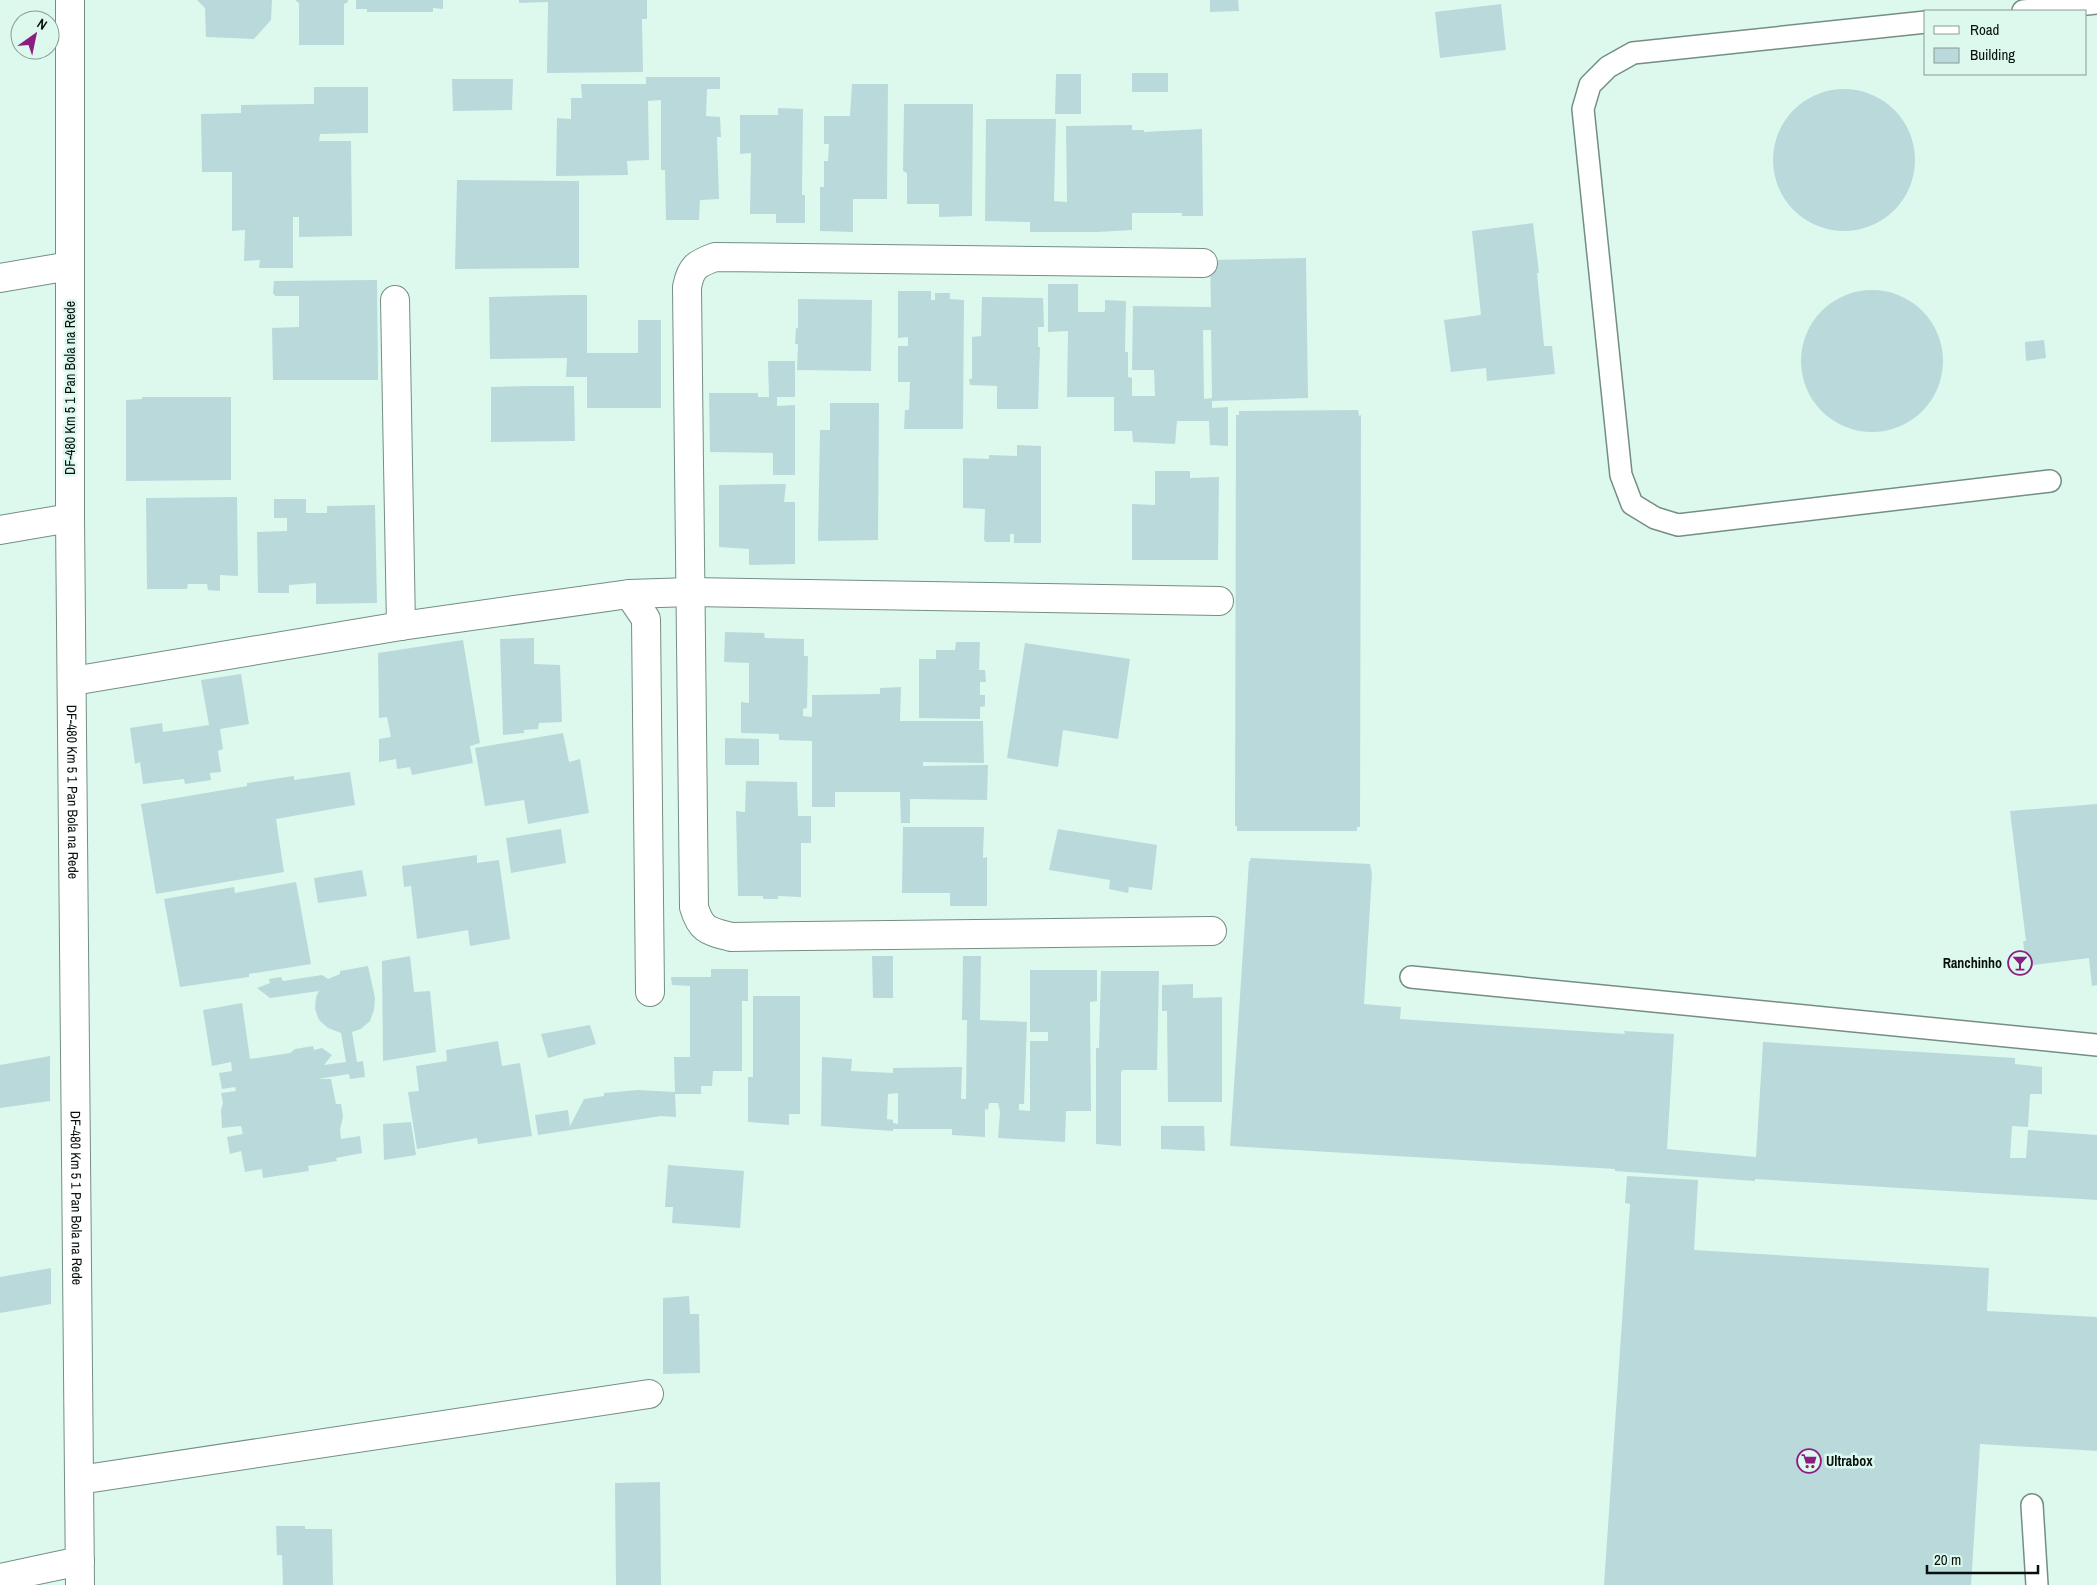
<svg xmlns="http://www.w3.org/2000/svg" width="2097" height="1585" font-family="'Archivo Narrow',sans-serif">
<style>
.building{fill:#bad9db;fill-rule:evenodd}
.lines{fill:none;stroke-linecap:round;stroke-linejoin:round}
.service-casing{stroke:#748e84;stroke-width:24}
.minor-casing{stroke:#748e84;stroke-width:30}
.tertiary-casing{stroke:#748e84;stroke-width:30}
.service{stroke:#fff;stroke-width:21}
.minor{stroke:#fff;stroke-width:28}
.tertiary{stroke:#fff;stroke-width:28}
.labels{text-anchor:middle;stroke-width:5;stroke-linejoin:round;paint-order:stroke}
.street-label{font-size:14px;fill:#07100d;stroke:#ddf9ee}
.poi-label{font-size:14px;font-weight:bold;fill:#07100d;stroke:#ddf9ee;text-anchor:end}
</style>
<rect width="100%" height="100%" fill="#ddf9ee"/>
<g class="building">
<path d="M 197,0 L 272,0 L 271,20 L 254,39 L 206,37 L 205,8 Z"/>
<path d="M 295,0 L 348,0 L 348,2 L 344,4 L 344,45 L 299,45 L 299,3 Z"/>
<path d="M 356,0 L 443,0 L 443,9 L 433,8 L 433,12 L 367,12 L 367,9 L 356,9 Z"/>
<path d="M 519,0 L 647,0 L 647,19 L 642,19 L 643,72 L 547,73 L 548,2 L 519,3 Z"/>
<path d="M 1210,0 L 1238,0 L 1239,11 L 1210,12 Z"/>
<path d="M 1501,4 L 1506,50 L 1440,58 L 1435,12 Z"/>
<rect x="1132" y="73" width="36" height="19"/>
<path d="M 1056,74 L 1081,74 L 1081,114 L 1055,114 Z"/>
<path d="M 646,77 L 720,77 L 720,89 L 707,89 L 706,116 L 720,117 L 721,137 L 717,137 L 719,199 L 700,200 L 699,220 L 666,220 L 665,170 L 661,170 L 661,100 L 648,101 L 649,160 L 627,161 L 628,175 L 556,176 L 557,118 L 571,119 L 571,98 L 582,98 L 581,84 L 646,84 Z"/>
<path d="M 452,79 L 513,79 L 512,110 L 453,111 Z"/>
<path d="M 852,84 L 888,84 L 887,199 L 853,199 L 853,232 L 820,231 L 820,187 L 824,187 L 824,161 L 828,161 L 829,144 L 824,144 L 824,116 L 850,116 Z"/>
<path d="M 314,87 L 368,87 L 368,133 L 320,134 L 319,141 L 351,141 L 352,236 L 299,237 L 299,217 L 293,217 L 293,268 L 259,268 L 260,260 L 244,261 L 245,230 L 232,231 L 232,172 L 202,172 L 201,114 L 241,113 L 241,105 L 314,104 Z"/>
<circle cx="1844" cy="160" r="71"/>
<path d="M 904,104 L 973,104 L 972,216 L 939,217 L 939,204 L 907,204 L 907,173 L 903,171 Z"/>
<path d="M 778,108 L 803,109 L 802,195 L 805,195 L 805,223 L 776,223 L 776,214 L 750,214 L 751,153 L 740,154 L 740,115 L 778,115 Z"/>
<path d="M 986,119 L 1056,119 L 1054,201 L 1067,202 L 1066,126 L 1132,125 L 1132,130 L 1144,130 L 1144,132 L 1202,129 L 1203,216 L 1182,216 L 1182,213 L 1132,213 L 1132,230 L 1097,232 L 1030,232 L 1030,222 L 985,221 Z"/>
<path d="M 457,180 L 579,181 L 579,268 L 455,269 Z"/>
<path d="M 1533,223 L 1539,273 L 1537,273 L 1544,346 L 1552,346 L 1555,374 L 1487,381 L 1486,368 L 1451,372 L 1444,320 L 1481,315 L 1472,231 Z"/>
<path d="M 1306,258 L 1308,398 L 1212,401 L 1212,408 L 1228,407 L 1228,446 L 1210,445 L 1209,421 L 1177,421 L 1175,444 L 1133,442 L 1132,431 L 1114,431 L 1114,397 L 1067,397 L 1068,331 L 1048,332 L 1048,284 L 1078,284 L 1078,312 L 1103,312 L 1105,311 L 1105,300 L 1126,301 L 1125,352 L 1128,352 L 1128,377 L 1132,378 L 1132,396 L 1155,396 L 1154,370 L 1132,370 L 1133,306 L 1211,307 L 1210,260 ZM 1203,330 L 1211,330 L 1212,398 L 1204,399 Z"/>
<path d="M 377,280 L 378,380 L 273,380 L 272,328 L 299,327 L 299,296 L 275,296 L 273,293 L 274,281 Z"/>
<circle cx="1872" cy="361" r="71"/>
<path d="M 898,291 L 931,291 L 931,300 L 935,300 L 935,293 L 950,293 L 950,299 L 964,300 L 963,429 L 904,429 L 905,410 L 909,410 L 910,382 L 898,382 L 898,346 L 908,346 L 908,337 L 898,338 Z"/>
<path d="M 568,295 L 587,295 L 587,353 L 638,353 L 638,320 L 661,320 L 661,408 L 587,408 L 587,377 L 566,377 L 567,358 L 490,359 L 489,297 Z"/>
<path d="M 982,297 L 1043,298 L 1044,327 L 1038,327 L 1038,347 L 1040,347 L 1038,409 L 997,409 L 997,386 L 970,385 L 969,379 L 972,379 L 972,337 L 981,336 Z"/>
<path d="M 798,299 L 872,300 L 871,371 L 797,370 L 798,344 L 795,344 L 796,328 L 798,328 Z"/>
<path d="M 2044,340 L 2046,358 L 2026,361 L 2025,342 Z"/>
<path d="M 768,361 L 795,361 L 795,397 L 777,397 L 777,406 L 795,405 L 795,475 L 773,475 L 773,453 L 710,452 L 709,393 L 758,393 L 758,397 L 769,397 Z"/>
<path d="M 530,386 L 574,386 L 575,441 L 491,442 L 491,387 Z"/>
<path d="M 142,397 L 231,397 L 231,480 L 126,481 L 126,400 L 142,399 Z"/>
<path d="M 830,403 L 879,403 L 878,540 L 818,541 L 820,430 L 830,430 Z"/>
<path d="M 1358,410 L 1359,416 L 1361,415 L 1360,827 L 1357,827 L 1357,831 L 1237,831 L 1237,826 L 1235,826 L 1236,415 L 1239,415 L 1239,411 Z"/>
<path d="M 1017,445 L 1041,446 L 1041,543 L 1014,543 L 1014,534 L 1010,534 L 1010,542 L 986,542 L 984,540 L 985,509 L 963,508 L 963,458 L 989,459 L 989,455 L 1017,456 Z"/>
<path d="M 1155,471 L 1190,471 L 1190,478 L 1219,477 L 1218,560 L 1132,560 L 1132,504 L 1155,505 Z"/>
<path d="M 786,484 L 784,502 L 795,502 L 795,564 L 749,565 L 749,549 L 719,547 L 719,485 Z"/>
<path d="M 237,497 L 238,576 L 220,575 L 220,591 L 208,590 L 207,584 L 188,584 L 187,589 L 147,589 L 146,498 Z"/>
<path d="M 274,499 L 306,499 L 306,513 L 327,513 L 327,506 L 375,505 L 377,603 L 316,604 L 316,583 L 289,585 L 289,593 L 258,593 L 257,532 L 287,531 L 287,518 L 274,518 Z"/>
<path d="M 725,632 L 764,633 L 765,638 L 804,639 L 804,656 L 808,656 L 807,708 L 803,709 L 803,716 L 812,717 L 812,695 L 880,694 L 880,688 L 901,687 L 900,721 L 983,721 L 984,763 L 923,762 L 923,766 L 988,765 L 987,800 L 910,799 L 910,823 L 901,823 L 900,792 L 835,792 L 835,807 L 812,807 L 812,741 L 779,740 L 779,734 L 741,733 L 741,702 L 749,703 L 749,663 L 724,662 Z"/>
<path d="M 534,638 L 534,664 L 560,665 L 562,722 L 539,723 L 538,729 L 524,730 L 524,733 L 503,735 L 500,639 Z"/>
<path d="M 463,640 L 480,743 L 470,746 L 473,763 L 412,775 L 410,767 L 397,769 L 396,759 L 379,762 L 379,739 L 391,737 L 387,717 L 379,718 L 378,653 Z"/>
<path d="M 956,642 L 980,642 L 979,670 L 985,670 L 986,682 L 980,682 L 980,695 L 985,695 L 985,706 L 980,707 L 980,719 L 919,718 L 919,659 L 936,659 L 936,650 L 955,650 Z"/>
<path d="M 1025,643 L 1130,659 L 1118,739 L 1063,730 L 1058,767 L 1007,758 Z"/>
<path d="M 241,674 L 249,724 L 220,729 L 223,749 L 218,751 L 221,772 L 210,773 L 211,780 L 185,784 L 184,779 L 143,784 L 140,762 L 135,764 L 130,728 L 162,723 L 163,732 L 209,725 L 201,680 Z"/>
<path d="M 563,733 L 569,762 L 580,759 L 589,813 L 528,824 L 524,800 L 485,806 L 475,748 Z"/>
<path d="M 725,738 L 759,739 L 759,765 L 725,765 Z"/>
<path d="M 350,772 L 355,805 L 276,819 L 284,872 L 156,894 L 141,804 L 247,786 L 247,783 L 294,776 L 294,780 Z"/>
<path d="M 746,781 L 797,782 L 798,816 L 811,816 L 811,843 L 801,843 L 801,897 L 778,896 L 778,899 L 763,899 L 763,896 L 738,896 L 736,811 L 745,812 Z"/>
<path d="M 2097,804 L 2097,985 L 2092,986 L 2089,958 L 2026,966 L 2023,941 L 2026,941 L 2010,811 Z"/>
<path d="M 903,827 L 984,827 L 983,858 L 987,857 L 987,906 L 950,906 L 950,893 L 902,893 Z"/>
<path d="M 561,829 L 566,863 L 511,873 L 506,838 Z"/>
<path d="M 1058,829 L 1157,845 L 1152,890 L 1129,887 L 1128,893 L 1109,889 L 1110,880 L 1049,870 Z"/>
<path d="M 477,855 L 477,863 L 499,860 L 510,939 L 470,946 L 468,930 L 417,939 L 411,886 L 404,887 L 402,866 Z"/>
<path d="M 1251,858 L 1370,864 L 1372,874 L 1364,1004 L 1401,1007 L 1400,1019 L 1625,1034 L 1624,1031 L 1674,1034 L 1667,1149 L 1756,1157 L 1763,1042 L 2015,1058 L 2015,1064 L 2042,1067 L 2042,1094 L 2030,1094 L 2028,1127 L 2012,1126 L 2010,1158 L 2026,1158 L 2028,1130 L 2097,1135 L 2097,1200 L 1755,1179 L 1755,1181 L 1615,1171 L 1615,1169 L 1230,1146 L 1249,861 L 1250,861 Z"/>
<path d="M 362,870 L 367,896 L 318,903 L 314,878 Z"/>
<path d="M 296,882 L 311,964 L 249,974 L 249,977 L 180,987 L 164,899 L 234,887 L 235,893 Z"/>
<path d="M 410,956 L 414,992 L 430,991 L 436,1052 L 383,1061 L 382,961 Z"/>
<path d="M 872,956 L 893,956 L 893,998 L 873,998 Z"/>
<path d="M 963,956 L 981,956 L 980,1020 L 1027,1022 L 1024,1104 L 1019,1104 L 1019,1110 L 1030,1111 L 1030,1041 L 1048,1041 L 1048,1032 L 1030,1032 L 1030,970 L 1097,970 L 1097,1001 L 1090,1002 L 1091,1111 L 1066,1111 L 1065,1142 L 998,1138 L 1000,1112 L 998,1103 L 989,1103 L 988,1110 L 985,1109 L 985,1137 L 952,1135 L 952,1129 L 893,1129 L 893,1131 L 821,1126 L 822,1057 L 852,1059 L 851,1071 L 893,1073 L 893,1068 L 962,1067 L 961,1099 L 966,1099 L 967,1020 L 962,1020 ZM 898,1093 L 898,1124 L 893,1123 L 893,1120 L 887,1119 L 888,1094 Z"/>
<path d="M 368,966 L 375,998 L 374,1010 L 370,1021 L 361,1029 L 352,1032 L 357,1062 L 363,1061 L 365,1077 L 350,1079 L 349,1074 L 318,1079 L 331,1079 L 336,1104 L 341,1104 L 343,1116 L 340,1130 L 341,1139 L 360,1136 L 362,1153 L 336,1158 L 337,1161 L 308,1166 L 309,1171 L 263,1178 L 262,1169 L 245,1172 L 241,1151 L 230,1154 L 227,1137 L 243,1134 L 241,1126 L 222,1128 L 221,1110 L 223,1103 L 221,1093 L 236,1091 L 235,1087 L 222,1089 L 219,1073 L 232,1071 L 231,1062 L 212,1066 L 203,1010 L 242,1003 L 250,1059 L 290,1053 L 295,1049 L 313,1046 L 314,1050 L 322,1048 L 332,1055 L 324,1065 L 346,1062 L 341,1033 L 328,1028 L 319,1020 L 315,1009 L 316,997 L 319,991 L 270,998 L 257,988 L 270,983 L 269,979 L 281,977 L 283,981 L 322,975 L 328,979 L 340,974 L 340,971 Z"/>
<path d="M 711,969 L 748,969 L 748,1001 L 742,1001 L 742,1071 L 713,1071 L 712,1086 L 701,1086 L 701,1094 L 675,1094 L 676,1117 L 661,1116 L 538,1135 L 535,1115 L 568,1110 L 570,1126 L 584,1099 L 604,1096 L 604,1093 L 638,1090 L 675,1092 L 674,1057 L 690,1057 L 690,986 L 672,985 L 671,977 L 711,977 Z"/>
<path d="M 1101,971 L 1159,971 L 1157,1070 L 1123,1070 L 1121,1072 L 1121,1146 L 1096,1144 L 1096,1048 L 1099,1048 Z"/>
<path d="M 1193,984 L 1193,998 L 1222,997 L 1222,1102 L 1168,1102 L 1167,1011 L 1162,1011 L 1162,985 Z"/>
<path d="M 753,996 L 800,996 L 800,1114 L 789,1114 L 789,1125 L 748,1122 L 748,1077 L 753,1077 Z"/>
<path d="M 590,1025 L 596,1044 L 548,1058 L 541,1034 Z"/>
<path d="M 498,1041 L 502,1066 L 520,1063 L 532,1136 L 478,1144 L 477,1138 L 417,1149 L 408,1092 L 419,1091 L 416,1066 L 447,1061 L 446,1050 Z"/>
<path d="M 50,1056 L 50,1101 L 0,1108 L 0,1065 Z"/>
<path d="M 411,1122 L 416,1155 L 384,1160 L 383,1124 Z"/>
<path d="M 1161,1126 L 1204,1126 L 1205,1151 L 1161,1149 Z"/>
<path d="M 668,1165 L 744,1171 L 740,1228 L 672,1223 L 673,1207 L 665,1207 Z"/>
<path d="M 1627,1176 L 1698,1180 L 1694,1250 L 1989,1268 L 1987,1311 L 2097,1317 L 2097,1451 L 1980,1444 L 1971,1585 L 1604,1585 L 1630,1204 L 1625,1203 Z"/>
<path d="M 51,1268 L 51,1304 L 0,1313 L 0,1277 Z"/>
<path d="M 689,1296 L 690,1314 L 699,1314 L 700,1373 L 663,1374 L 663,1298 Z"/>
<path d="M 660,1482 L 661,1585 L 616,1585 L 615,1483 Z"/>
<path d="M 276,1526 L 305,1526 L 305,1529 L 332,1529 L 333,1585 L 283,1585 L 282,1555 L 277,1555 Z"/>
</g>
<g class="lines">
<g class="service-casing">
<g id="service">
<path d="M 2023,11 L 2097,3"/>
<path d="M 1926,22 L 1633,53 L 1608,67 L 1590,85 L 1583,109 L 1621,475 L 1632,504 L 1655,518 L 1678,525 L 2050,481"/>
<path d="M 1411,977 L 2097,1045"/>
<path d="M 2032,1505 L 2037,1585"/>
</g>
</g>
<g class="minor-casing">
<g id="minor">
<path d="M 1203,263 L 715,257 C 696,264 691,267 687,287 L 694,907 C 701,931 709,931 731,937 L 1212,931"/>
<path d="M 0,278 L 70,266"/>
<path d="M 395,300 L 401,626"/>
<path d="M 0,530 L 70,518"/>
<path d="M 629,594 L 646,619 L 650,992"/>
<path d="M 73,681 L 401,626 L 629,594 L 691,592 L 1219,601"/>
<path d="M 79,1480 L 649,1394"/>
<path d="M 0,1578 L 80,1561"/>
</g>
</g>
<g class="tertiary-casing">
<g id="tertiary">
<path id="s1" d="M 70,0 L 70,518 L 80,1585"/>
</g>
</g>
<use href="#service" class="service"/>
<use href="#minor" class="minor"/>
<use href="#tertiary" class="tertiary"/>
</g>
<defs>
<g id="bar-ring" transform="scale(1.25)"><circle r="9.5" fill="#ddf9ee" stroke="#8c1e82" stroke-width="1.5"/><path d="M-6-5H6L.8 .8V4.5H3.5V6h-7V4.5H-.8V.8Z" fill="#8c1e82"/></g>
<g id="supermarket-ring" transform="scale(1.25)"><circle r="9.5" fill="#ddf9ee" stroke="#8c1e82" stroke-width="1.5"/><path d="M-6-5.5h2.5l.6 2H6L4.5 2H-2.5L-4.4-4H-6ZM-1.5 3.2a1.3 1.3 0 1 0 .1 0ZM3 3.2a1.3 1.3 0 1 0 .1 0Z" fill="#8c1e82"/></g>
</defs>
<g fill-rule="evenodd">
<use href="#bar-ring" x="2020" y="963"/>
<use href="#supermarket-ring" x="1809" y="1461"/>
</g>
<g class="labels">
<g class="street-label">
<text transform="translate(70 388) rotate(-90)" y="5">DF-480 Km 5 1 Pan Bola na Rede</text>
<text dy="5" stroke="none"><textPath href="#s1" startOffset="792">DF-480 Km 5 1 Pan Bola na Rede</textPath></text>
<text dy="5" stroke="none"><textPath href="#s1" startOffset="1198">DF-480 Km 5 1 Pan Bola na Rede</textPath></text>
</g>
<g class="poi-label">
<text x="2002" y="968">Ranchinho</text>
<text x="1826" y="1466" text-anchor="start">Ultrabox</text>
</g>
</g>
<rect x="1924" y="10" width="162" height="65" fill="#ddf9ee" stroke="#879c94"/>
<rect x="1934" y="26" width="25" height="8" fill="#ffffff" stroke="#879c94"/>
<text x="1970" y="35" font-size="15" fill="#07100d">Road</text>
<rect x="1934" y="48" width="25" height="15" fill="#bad9db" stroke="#879c94"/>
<text x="1970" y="60" font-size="15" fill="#07100d">Building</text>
<g transform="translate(35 35) rotate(33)"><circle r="24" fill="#ddf9ee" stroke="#879c94"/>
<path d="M0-4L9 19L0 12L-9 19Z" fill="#8c1e82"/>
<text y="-8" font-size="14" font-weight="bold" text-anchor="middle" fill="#07100d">N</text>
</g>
<path d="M1927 1565v8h111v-8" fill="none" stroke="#07100d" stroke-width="2.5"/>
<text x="1934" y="1565" font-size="15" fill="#07100d" stroke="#ddf9ee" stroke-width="4" paint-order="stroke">20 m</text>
</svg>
